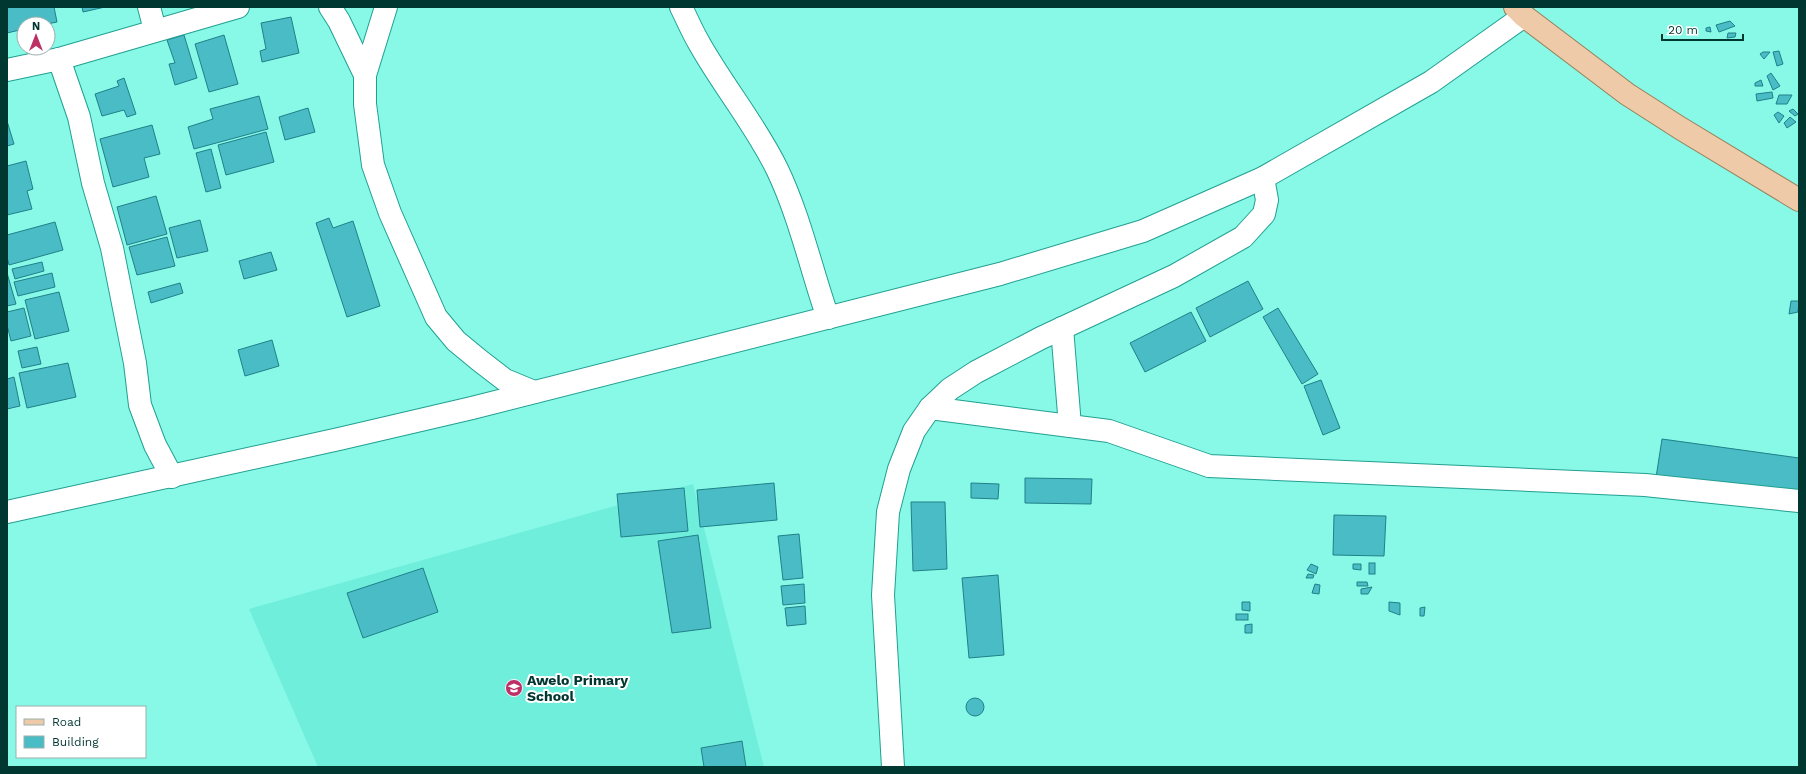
<svg xmlns="http://www.w3.org/2000/svg" width="1806" height="774" font-family="'Work Sans',sans-serif">
<style>
.built{fill:#6feedc}
.building{fill:#49bcc5;stroke:#208188}
.lines{fill:none;stroke-linecap:round;stroke-linejoin:round}
.minor-casing{stroke:#21a091;stroke-width:24}
.major-casing{stroke:#958059;stroke-width:24}
.minor{stroke:#fff;stroke-width:22}
.major{stroke:#efcaa9;stroke-width:22}
.labels{text-anchor:middle;stroke-width:4;stroke-linejoin:round;paint-order:stroke}
.poi-label{font-size:14px;font-weight:bold;fill:#013731;stroke:#fff;text-anchor:start}
</style>
<rect width="100%" height="100%" fill="#88f8e7"/>
<path class="built" d="M 693,484 L 764,767 L 318,767 L 249,609 Z"/>
<g class="building">
<path d="M 7,7 L 54,7 L 57,22 L 47,24 L 24,24 L 24,29 L 7,33 Z"/>
<path d="M 82,7 L 105,7 L 83,12 Z"/>
<path d="M 291,17 L 299,53 L 262,62 L 260,51 L 266,49 L 261,23 Z"/>
<path d="M 1730,21 L 1735,26 L 1719,32 L 1716,25 Z"/>
<path d="M 1710,27 L 1711,32 L 1706,31 L 1706,28 Z"/>
<path d="M 1728,33 L 1736,33 L 1735,37 L 1727,38 Z"/>
<path d="M 184,35 L 197,78 L 175,85 L 169,64 L 175,63 L 167,40 Z"/>
<path d="M 224,35 L 238,84 L 209,92 L 195,44 Z"/>
<path d="M 1779,51 L 1783,64 L 1777,66 L 1773,52 Z"/>
<path d="M 1763,52 L 1770,52 L 1764,59 L 1760,54 Z"/>
<path d="M 1771,73 L 1780,86 L 1773,90 L 1767,76 Z"/>
<path d="M 124,78 L 136,114 L 127,117 L 124,110 L 102,116 L 95,94 L 119,86 L 117,81 Z"/>
<path d="M 1761,80 L 1763,86 L 1755,86 L 1755,83 Z"/>
<path d="M 1772,92 L 1773,98 L 1757,101 L 1756,94 Z"/>
<path d="M 1779,95 L 1792,95 L 1787,104 L 1776,104 Z"/>
<path d="M 259,96 L 268,129 L 194,149 L 188,127 L 213,119 L 210,109 Z"/>
<path d="M 308,108 L 315,132 L 285,140 L 279,117 Z"/>
<path d="M 1793,109 L 1798,114 L 1795,116 L 1789,111 Z"/>
<path d="M 1778,112 L 1784,116 L 1779,123 L 1774,115 Z"/>
<path d="M 1790,117 L 1796,122 L 1787,128 L 1784,123 Z"/>
<path d="M 7,121 L 14,144 L 7,146 Z"/>
<path d="M 152,125 L 160,154 L 144,158 L 149,177 L 113,187 L 100,139 Z"/>
<path d="M 266,132 L 274,162 L 226,175 L 218,145 Z"/>
<path d="M 211,149 L 221,188 L 206,192 L 196,153 Z"/>
<path d="M 26,161 L 33,189 L 27,191 L 32,209 L 7,215 L 7,166 Z"/>
<path d="M 156,196 L 167,234 L 127,245 L 117,207 Z"/>
<path d="M 329,218 L 333,228 L 353,221 L 380,306 L 347,317 L 316,223 Z"/>
<path d="M 200,220 L 208,251 L 177,258 L 169,228 Z"/>
<path d="M 55,222 L 63,250 L 9,265 L 7,257 L 7,235 Z"/>
<path d="M 167,237 L 175,266 L 137,275 L 129,247 Z"/>
<path d="M 271,252 L 277,270 L 244,279 L 239,261 Z"/>
<path d="M 42,262 L 44,271 L 15,279 L 12,269 Z"/>
<path d="M 7,273 L 16,304 L 7,306 Z"/>
<path d="M 52,273 L 55,287 L 18,296 L 14,282 Z"/>
<path d="M 1248,281 L 1263,309 L 1210,337 L 1196,308 Z"/>
<path d="M 180,283 L 183,293 L 151,303 L 148,292 Z"/>
<path d="M 59,292 L 69,331 L 35,339 L 25,300 Z"/>
<path d="M 1791,301 L 1799,301 L 1798,312 L 1789,314 Z"/>
<path d="M 24,308 L 31,336 L 11,341 L 7,325 L 7,312 Z"/>
<path d="M 1278,308 L 1318,374 L 1302,384 L 1263,317 Z"/>
<path d="M 1191,312 L 1206,341 L 1145,372 L 1130,343 Z"/>
<path d="M 272,340 L 279,366 L 245,376 L 238,350 Z"/>
<path d="M 37,347 L 41,364 L 22,368 L 18,351 Z"/>
<path d="M 68,363 L 76,397 L 27,408 L 19,373 Z"/>
<path d="M 14,377 L 20,406 L 7,409 L 7,379 Z"/>
<path d="M 1321,380 L 1340,428 L 1323,435 L 1304,386 Z"/>
<path d="M 1662,439 L 1799,458 L 1799,500 L 1655,484 Z"/>
<path d="M 1025,478 L 1092,479 L 1091,504 L 1025,503 Z"/>
<path d="M 774,483 L 777,520 L 700,527 L 697,490 Z"/>
<path d="M 971,483 L 999,484 L 998,499 L 971,498 Z"/>
<path d="M 684,488 L 688,531 L 621,537 L 617,494 Z"/>
<path d="M 911,502 L 945,502 L 947,569 L 913,571 Z"/>
<path d="M 1334,515 L 1386,516 L 1384,556 L 1333,555 Z"/>
<path d="M 799,534 L 803,578 L 783,580 L 778,536 Z"/>
<path d="M 698,535 L 711,628 L 672,633 L 658,541 Z"/>
<rect x="1369" y="563" width="6" height="11"/>
<path d="M 1311,564 L 1318,567 L 1316,574 L 1307,570 Z"/>
<path d="M 1353,564 L 1361,564 L 1361,570 L 1353,569 Z"/>
<path d="M 423,568 L 438,612 L 363,638 L 347,593 Z"/>
<path d="M 1308,574 L 1314,575 L 1313,578 L 1306,578 Z"/>
<path d="M 998,575 L 1004,655 L 969,658 L 962,578 Z"/>
<path d="M 1357,582 L 1367,582 L 1368,586 L 1357,586 Z"/>
<path d="M 804,584 L 805,603 L 783,605 L 781,586 Z"/>
<path d="M 1315,584 L 1320,585 L 1319,594 L 1312,593 Z"/>
<path d="M 1372,587 L 1368,594 L 1361,594 L 1361,589 Z"/>
<path d="M 1242,602 L 1250,602 L 1250,611 L 1242,610 Z"/>
<path d="M 1389,602 L 1400,603 L 1400,615 L 1389,611 Z"/>
<path d="M 805,606 L 806,624 L 787,626 L 785,608 Z"/>
<path d="M 1425,607 L 1424,616 L 1420,616 L 1420,608 Z"/>
<rect x="1236" y="614" width="12" height="6"/>
<path d="M 1252,624 L 1252,633 L 1245,633 L 1245,625 Z"/>
<circle cx="975" cy="707" r="9"/>
<path d="M 742,741 L 746,767 L 704,767 L 701,748 Z"/>
</g>
<g class="lines">
<g class="minor-casing">
<g id="minor">
<path d="M 149,7 L 155,30"/>
<path d="M 330,7 L 339,21 L 365,75"/>
<path d="M 386,7 L 365,75 L 365,104 L 373,165 L 390,213 L 436,317 L 456,341 L 479,360 L 505,380 L 534,392"/>
<path d="M 681,7 C 687,19 692,31 699,43 C 723,86 755,124 777,169 C 800,217 811,269 828,318"/>
<path d="M 59,59 L 79,117 L 93,183 L 112,248 L 135,363 L 140,405 L 155,445 L 172,477"/>
<path d="M 7,70 L 59,59 L 238,7"/>
<path d="M 1062,328 L 1070,426"/>
<path d="M 930,408 L 1109,431 L 1209,466 L 1645,485 L 1799,501"/>
<path d="M 7,512 L 339,439 L 472,408 L 1000,274 L 1143,231 L 1263,178 L 1431,82 L 1524,16"/>
<path d="M 893,767 L 883,595 L 888,512 L 899,469 L 914,431 L 930,408 L 950,389 L 976,372 L 1041,338 L 1174,276 L 1243,237 L 1264,214 L 1267,200 L 1263,178"/>
</g>
</g>
<g class="major-casing">
<path id="major" d="M 1515,7 L 1524,16 L 1627,94 L 1680,128 L 1799,200"/>
</g>
<use href="#minor" class="minor"/>
<use href="#major" class="major"/>
</g>
<defs>
<g id="school-disc" transform="scale(0.9)"><circle r="9.5" fill="#bd3066" stroke="#fff"/><path d="M0-5L7-2L0 1L-7-2ZM-4 1L0 2.5L4 1V4Q0 6-4 4Z" fill="#fff"/></g>
</defs>
<g fill-rule="evenodd">
<use href="#school-disc" x="514" y="688"/>
</g>
<g class="labels">
<g class="poi-label">
<text x="527" y="685">Awelo Primary<tspan x="527" dy="16">School</tspan></text>
</g>
</g>
<rect width="1806" height="774" fill="none" stroke="#013731" stroke-width="16"/>
<rect x="16" y="706" width="130" height="52" fill="#ffffff" stroke="#99afad"/>
<rect x="24" y="719" width="20" height="6" fill="#efcaa9" stroke="#99afad"/>
<text x="52" y="726" font-size="12" fill="#013731">Road</text>
<rect x="24" y="736" width="20" height="12" fill="#49bcc5" stroke="#99afad"/>
<text x="52" y="746" font-size="12" fill="#013731">Building</text>
<g transform="translate(36 36)"><circle r="19" fill="#ffffff" stroke="#99afad"/>
<path d="M0-3L7 15L0 10L-7 15Z" fill="#bd3066"/>
<text y="-6" font-size="11" font-weight="bold" text-anchor="middle" fill="#013731">N</text>
</g>
<path d="M1662 34v6h81v-6" fill="none" stroke="#013731" stroke-width="2"/>
<text x="1668" y="34" font-size="12" fill="#013731" stroke="#ffffff" stroke-width="3" paint-order="stroke">20 m</text>
</svg>
